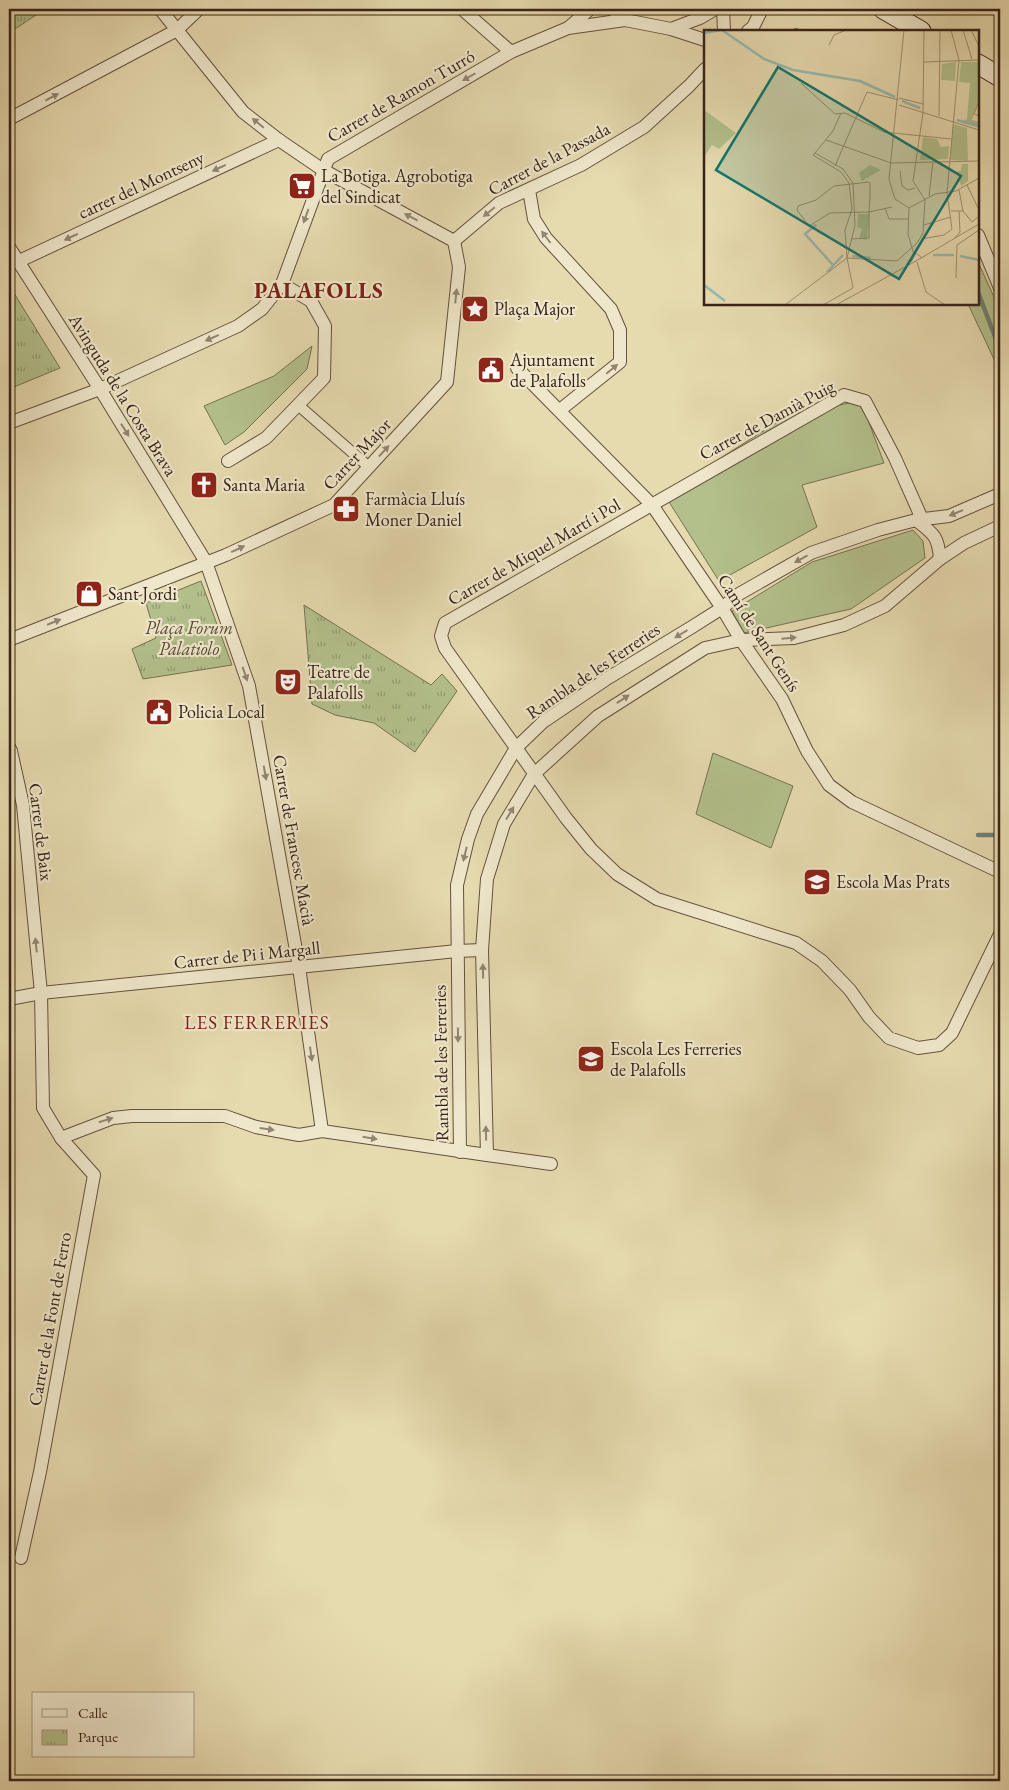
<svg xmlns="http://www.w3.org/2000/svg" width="1009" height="1790" font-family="'EB Garamond',serif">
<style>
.green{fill:#b3c08c;stroke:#767253}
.park{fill:url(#park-tufts);stroke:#767253}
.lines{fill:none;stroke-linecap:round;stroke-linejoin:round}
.stream{stroke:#717e75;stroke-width:4.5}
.pedestrian-casing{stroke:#64513f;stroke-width:12}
.minor-casing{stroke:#64513f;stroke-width:14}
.secondary-casing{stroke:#38231a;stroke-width:21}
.pedestrian{stroke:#efe7cb;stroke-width:10}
.minor{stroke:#efe7cb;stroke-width:12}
.secondary{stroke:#efe7cb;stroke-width:19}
.oneway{fill:#948572}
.labels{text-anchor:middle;stroke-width:4.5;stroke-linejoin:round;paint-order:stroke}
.street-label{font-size:18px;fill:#38231a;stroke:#efe7cb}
.poi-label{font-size:18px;fill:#38231a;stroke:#efe7cb;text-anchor:start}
.park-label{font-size:18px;font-style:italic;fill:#574a36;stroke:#efe7cb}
.neighbourhood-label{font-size:19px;letter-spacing:1px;fill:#7a1f14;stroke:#efe7cb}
.district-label{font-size:22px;font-weight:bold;letter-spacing:1px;fill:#7a1f14;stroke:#efe7cb}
.inset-river{fill:none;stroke:#97bab1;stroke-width:2.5}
.inset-road{fill:none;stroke:#a09173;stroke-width:1}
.view{fill:#0f766e;fill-opacity:0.15;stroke:#0f766e;stroke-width:2.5}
.inset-edge{fill:none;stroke:#38231a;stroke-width:2.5}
</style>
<defs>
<pattern id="park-tufts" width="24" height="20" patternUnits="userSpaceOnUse" patternTransform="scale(1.25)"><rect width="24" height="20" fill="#b3c08c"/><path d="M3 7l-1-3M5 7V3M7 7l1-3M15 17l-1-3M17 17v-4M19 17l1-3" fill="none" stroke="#939c72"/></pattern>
</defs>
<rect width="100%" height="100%" fill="#e6daaf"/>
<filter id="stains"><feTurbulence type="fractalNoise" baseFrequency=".004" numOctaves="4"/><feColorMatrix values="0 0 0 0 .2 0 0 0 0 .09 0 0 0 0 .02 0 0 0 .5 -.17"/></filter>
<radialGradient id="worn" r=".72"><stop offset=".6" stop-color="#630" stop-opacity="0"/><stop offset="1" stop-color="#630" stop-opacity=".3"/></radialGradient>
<g class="green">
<path d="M 978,262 L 1000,310 L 1000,372 L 968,304 L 978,304 Z"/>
<path d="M 312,346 L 307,369 L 244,432 L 225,445 L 204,406 L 274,376 Z"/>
<path d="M 861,401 L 884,463 L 802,485 L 817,527 L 719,581 L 664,494 L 790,414 Z"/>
<path d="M 913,530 L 923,541 L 925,558 L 851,609 L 744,633 L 732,611 L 812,562 Z"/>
<path d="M 713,753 L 793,786 L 771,848 L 696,814 Z"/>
</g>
<g class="park">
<path d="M 9,9 L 45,9 L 9,33 Z"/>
<path d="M 9,285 L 60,368 L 9,389 Z"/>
<path d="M 201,581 L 232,665 L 143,679 L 132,649 L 156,638 L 146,603 Z"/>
<path d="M 304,605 L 431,685 L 442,674 L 457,691 L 415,752 L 374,723 L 335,715 L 312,704 Z"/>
</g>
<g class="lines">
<g class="stream">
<path d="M 796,30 L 798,31"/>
<path d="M 978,292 L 1000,350"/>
<path d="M 978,835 L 1000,835"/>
</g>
<g class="pedestrian-casing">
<path id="pedestrian" d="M 298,405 L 369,467"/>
</g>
<g class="minor-casing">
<g id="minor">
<path d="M 160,9 L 243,112 L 279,140 L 323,170 L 454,241"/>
<path d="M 462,9 L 511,52"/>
<path d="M 612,9 L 625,20"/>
<path d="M 723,9 L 724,31"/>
<path d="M 568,28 L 590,9"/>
<path d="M 671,29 L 700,18 L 715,9"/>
<path d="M 748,31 L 753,27 L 762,9"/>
<path d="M 9,119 L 177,30 L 199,9"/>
<path d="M 529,190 L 534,219 L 546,238 L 611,309 L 620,330 L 620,362 L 560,410"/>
<path d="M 978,235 L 1000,288"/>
<path d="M 454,241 L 499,203 L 581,165 L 644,127 L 689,86 L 705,69"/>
<path d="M 9,247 L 100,389 L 206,562 L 249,686 L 299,967 L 322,1131"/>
<path d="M 17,262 L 279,140"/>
<path d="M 517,368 L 652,505 L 722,608 L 741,640 L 782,699 L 807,751 L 829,785 L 852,802 L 1000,872"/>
<path d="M 9,423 L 100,389 L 238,326 L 262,309 L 282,284 L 328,159 L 511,52 L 568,28 L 625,20 L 671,29 L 705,40"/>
<path d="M 228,461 L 266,438 L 324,378 L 325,326 L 311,301 L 282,284"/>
<path d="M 922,519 L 895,458 L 865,401 L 844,395 L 445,623 L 441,636 L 445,648 L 566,818 L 591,849 L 617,874 L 657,899 L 796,943 L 822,961 L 850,990 L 869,1017 L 889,1038 L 918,1048 L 939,1045 L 952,1033 L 1000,934"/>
<path d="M 916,520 C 934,534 938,536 940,559"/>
<path d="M 9,640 L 226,555 L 334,505 L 447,382 L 459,267 L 454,241"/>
<path d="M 9,747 L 11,751 L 23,805 L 41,993 L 43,1108 L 61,1138 L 94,1175 L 40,1472 L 21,1558"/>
<path d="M 9,999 L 41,993 L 457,951 L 482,950"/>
<path d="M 61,1138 L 113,1118 L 132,1116 L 225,1116 L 256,1127 L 299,1135 L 322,1131 L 487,1155 L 482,950 L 487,879 L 504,824 L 534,774 L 598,716 L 705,648 L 741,640 L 794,638 L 844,625 L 885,606 L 940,559 L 964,543 L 1000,526"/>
<path d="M 460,1152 L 457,885 L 468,839 L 477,814 L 516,748 L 543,722 L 608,678 L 692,627 L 722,608 L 739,594 L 811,553 L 878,530 L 916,520 L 949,516 L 1000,494"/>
<path d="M 487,1155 L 551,1164"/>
</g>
</g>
<g class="secondary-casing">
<g id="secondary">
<path d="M 883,9 L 921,31"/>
<path d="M 978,64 L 1000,77"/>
</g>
</g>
<use href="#pedestrian" class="pedestrian"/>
<use href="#minor" class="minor"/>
<use href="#secondary" class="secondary"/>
</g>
<defs><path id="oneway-solid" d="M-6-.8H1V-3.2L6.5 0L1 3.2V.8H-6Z" transform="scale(1.25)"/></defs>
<g class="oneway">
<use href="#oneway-solid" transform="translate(469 77) rotate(150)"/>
<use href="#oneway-solid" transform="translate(52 97) rotate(-28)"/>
<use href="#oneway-solid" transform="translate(258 123) rotate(-141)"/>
<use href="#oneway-solid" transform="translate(219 168) rotate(155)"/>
<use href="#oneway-solid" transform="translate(489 212) rotate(141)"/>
<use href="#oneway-solid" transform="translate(306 216) rotate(110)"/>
<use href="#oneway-solid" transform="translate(411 217) rotate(-152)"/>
<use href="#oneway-solid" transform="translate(71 237) rotate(155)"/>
<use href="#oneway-solid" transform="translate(546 237) rotate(-127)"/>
<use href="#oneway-solid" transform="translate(456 296) rotate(-84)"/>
<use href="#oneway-solid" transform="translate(212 338) rotate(156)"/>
<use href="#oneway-solid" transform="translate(612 369) rotate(-40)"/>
<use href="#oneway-solid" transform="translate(125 430) rotate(58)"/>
<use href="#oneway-solid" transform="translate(384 451) rotate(-47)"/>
<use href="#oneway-solid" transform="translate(956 513) rotate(158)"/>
<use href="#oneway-solid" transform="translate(238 549) rotate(-25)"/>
<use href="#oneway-solid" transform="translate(801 559) rotate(151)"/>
<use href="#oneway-solid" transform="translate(54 622) rotate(-22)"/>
<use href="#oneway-solid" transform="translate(681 634) rotate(149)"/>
<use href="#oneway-solid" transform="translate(789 638) rotate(-5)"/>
<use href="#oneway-solid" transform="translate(245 674) rotate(71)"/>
<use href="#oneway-solid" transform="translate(623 699) rotate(-33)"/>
<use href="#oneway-solid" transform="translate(265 773) rotate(80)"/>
<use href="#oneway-solid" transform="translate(510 813) rotate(-59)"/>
<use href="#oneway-solid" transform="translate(465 854) rotate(104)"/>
<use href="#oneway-solid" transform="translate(36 945) rotate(-96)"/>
<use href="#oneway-solid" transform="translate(483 971) rotate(-91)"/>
<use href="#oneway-solid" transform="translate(458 1035) rotate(89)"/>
<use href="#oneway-solid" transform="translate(311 1054) rotate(82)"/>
<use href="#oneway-solid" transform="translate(106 1120) rotate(-18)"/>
<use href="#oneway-solid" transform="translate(267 1129) rotate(8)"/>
<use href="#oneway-solid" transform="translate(486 1133) rotate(-91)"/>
<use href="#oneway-solid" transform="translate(370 1138) rotate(9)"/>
</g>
<defs>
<g id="supermarket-square" transform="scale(1.4375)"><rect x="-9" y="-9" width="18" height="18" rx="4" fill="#8f2418" stroke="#efe7cb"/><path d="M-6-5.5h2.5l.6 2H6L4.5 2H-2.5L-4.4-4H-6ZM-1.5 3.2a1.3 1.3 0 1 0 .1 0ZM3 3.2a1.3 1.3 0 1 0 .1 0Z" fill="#fff"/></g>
<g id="sight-square" transform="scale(1.4375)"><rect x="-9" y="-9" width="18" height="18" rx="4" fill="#8f2418" stroke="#efe7cb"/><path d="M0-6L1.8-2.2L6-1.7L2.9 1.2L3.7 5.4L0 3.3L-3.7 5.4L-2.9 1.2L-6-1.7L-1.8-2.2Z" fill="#fff"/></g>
<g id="civic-square" transform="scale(1.4375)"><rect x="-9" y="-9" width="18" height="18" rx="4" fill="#8f2418" stroke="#efe7cb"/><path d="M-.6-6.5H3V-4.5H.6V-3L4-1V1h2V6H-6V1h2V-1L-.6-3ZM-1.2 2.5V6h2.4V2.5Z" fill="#fff"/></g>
<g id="church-square" transform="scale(1.4375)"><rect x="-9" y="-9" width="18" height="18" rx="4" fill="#8f2418" stroke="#efe7cb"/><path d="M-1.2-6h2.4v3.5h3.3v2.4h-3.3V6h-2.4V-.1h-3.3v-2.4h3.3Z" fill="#fff"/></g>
<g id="pharmacy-square" transform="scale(1.4375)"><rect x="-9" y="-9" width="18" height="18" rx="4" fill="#8f2418" stroke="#efe7cb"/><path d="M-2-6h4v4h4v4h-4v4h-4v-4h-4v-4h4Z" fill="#fff"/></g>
<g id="shop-square" transform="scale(1.4375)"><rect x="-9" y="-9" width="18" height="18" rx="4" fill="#8f2418" stroke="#efe7cb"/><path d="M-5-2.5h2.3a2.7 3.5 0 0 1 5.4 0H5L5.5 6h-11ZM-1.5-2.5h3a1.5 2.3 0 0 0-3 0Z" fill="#fff"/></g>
<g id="theatre-square" transform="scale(1.4375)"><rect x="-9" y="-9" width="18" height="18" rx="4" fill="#8f2418" stroke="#efe7cb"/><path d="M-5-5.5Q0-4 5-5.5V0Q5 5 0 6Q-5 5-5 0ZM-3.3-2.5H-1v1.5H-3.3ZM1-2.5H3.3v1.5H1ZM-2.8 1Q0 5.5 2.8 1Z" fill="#fff"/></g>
<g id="school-square" transform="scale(1.4375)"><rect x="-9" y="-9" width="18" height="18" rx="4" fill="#8f2418" stroke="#efe7cb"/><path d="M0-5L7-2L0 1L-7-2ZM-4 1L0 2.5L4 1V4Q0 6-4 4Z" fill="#fff"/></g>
</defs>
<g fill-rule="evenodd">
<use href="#supermarket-square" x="302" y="186"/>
<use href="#sight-square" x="475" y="309"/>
<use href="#civic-square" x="491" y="370"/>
<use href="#church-square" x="204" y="485"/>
<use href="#pharmacy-square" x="346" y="509"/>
<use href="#shop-square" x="89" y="594"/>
<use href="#theatre-square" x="288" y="682"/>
<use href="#civic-square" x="159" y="712"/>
<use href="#school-square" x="817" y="882"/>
<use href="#school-square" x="591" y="1059"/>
</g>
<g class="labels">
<g class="street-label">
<text transform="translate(401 96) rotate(-30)" y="6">Carrer de Ramon Turró</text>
<text transform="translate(549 159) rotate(-28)" y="6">Carrer de la Passada</text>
<text transform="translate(141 185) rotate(-25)" y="6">carrer del Montseny</text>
<text transform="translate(123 395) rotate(58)" y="6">Avinguda de la Costa Brava</text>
<text transform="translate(767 420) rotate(-28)" y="6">Carrer de Damià Puig</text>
<text transform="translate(357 454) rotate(-47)" y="6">Carrer Major</text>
<text transform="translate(534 552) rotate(-30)" y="6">Carrer de Miquel Martí i Pol</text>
<text transform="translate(759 633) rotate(57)" y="6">Camí de Sant Genís</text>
<text transform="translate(593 671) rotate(-34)" y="6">Rambla de les Ferreries</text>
<text transform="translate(41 832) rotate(83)" y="6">Carrer de Baix</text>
<text transform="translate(294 840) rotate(80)" y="6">Carrer de Francesc Macià</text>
<text transform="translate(247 955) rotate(-6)" y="6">Carrer de Pi i Margall</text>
<text transform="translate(441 1063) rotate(-91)" y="6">Rambla de les Ferreries</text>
<text transform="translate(50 1319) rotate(-80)" y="6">Carrer de la Font de Ferro</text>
</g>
<g class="poi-label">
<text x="321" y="182">La Botiga. Agrobotiga<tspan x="321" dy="21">del Sindicat</tspan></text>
<text x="494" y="315">Plaça Major</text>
<text x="510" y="366">Ajuntament<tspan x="510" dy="21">de Palafolls</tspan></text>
<text x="223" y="491">Santa Maria</text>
<text x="365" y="505">Farmàcia Lluís<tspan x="365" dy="21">Moner Daniel</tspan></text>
<text x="108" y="600">Sant Jordi</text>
<text x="307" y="678">Teatre de<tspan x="307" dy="21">Palafolls</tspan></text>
<text x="178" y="718">Policia Local</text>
<text x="836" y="888">Escola Mas Prats</text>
<text x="610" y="1055">Escola Les Ferreries<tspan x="610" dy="21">de Palafolls</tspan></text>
</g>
<g class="park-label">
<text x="189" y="634">Plaça Forum<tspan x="189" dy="21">Palatiolo</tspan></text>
</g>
<g class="neighbourhood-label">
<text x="257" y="1029">LES FERRERIES</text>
</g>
<g class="district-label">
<text x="319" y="298">PALAFOLLS</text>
</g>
</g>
<g transform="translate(704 30)">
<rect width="275" height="275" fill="#e6daaf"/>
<path d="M 252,32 L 251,51 L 237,50 L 238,34 ZM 154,184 L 166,184 L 163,210 L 155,208 L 158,199 L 153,197 Z" fill="#b3c08c"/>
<path d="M 0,80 L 32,103 L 15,119 L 8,115 L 0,127 Z" fill="#b3c08c"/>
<path d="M 257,32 L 275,32 L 275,70 L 268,90 L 275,92 L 275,97 L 257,93 L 263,89 L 266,53 L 255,52 ZM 249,94 L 263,98 L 264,131 L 246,130 ZM 219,107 L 233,109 L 237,117 L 245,116 L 244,129 L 216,130 ZM 258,134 L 264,134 L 264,151 L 257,156 L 253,141 L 257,141 ZM 166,135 L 177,140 L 158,151 L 155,143 Z" fill="#b3c08c"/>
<path class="inset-river" d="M 18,0 L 60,29 L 89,40 L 156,51 L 191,67M 0,3 L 17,0M 198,71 L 216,78M 253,90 L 275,96M 112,195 L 101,204 L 129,235M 229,225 L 250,225M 148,226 L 167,228M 256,226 L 275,230M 123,242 L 139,225M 0,255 L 21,271"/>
<path class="inset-road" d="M 200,0 L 185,149 L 191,169 L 205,178M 259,0 L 268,29M 267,0 L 275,16M 125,15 L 130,5 L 142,0M 220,32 L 275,30M 97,53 L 131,84 L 141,83 L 180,102 L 247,109M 195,68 L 219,74M 275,71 L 270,84 L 275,86M 195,75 L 275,100M 235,86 L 236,0M 122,110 L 187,133 L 275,131M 111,123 L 139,139 L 149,153 L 151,195 L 143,228 L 141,200 L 148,179 L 145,153 L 137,142 L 109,125 ZM 111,123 L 129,101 L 137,83M 131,136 L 163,62 L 195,70M 196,141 L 198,156 L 204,160 L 211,158M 263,155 L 275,180M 255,160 L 259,181M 225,166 L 229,132M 181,178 L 185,189 L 205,189M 205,178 L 231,164 L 252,161 L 275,148M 205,178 L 204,204 L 210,225M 247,181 L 259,181 L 268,192 L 275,186M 220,195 L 247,187M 147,209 L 165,208 L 165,182 L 166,166 L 166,154 L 165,152 L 130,156 L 112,170 L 94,176 L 93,180 L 105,196 L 126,183 L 165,182 L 188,177M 217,209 L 240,205 L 248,199 L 243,163 L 255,30 L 247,0M 250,209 L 256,202 L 255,181M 143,228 L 193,231 L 213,213 L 219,203 L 221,170 L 209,151 L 219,83 L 220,0M 212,231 L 275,194M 207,232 L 212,223 L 218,228M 213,232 L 222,262 L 241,275M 252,248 L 253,215 L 275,200M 81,275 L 143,228M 119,275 L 149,258 L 143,228M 132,275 L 212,231"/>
<path class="view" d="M 74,37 L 257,146 L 195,249 L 12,140 Z"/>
<rect width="275" height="275" class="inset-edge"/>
</g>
<rect width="1009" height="1790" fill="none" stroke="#e6daaf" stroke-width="30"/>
<rect x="10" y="10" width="989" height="1770" fill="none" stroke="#38231a" stroke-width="2.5"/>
<rect x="15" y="15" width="979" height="1760" fill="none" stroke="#38231a"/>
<rect x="32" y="1692" width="162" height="65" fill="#efe7cb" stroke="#a69984"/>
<rect x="42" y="1709" width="25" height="8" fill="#efe7cb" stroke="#a69984"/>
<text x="78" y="1718" font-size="15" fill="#38231a">Calle</text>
<rect x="42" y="1730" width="25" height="15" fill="url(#park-tufts)" stroke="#a69984"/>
<text x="78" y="1742" font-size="15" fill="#38231a">Parque</text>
<rect width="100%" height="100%" filter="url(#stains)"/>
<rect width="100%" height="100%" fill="url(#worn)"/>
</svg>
